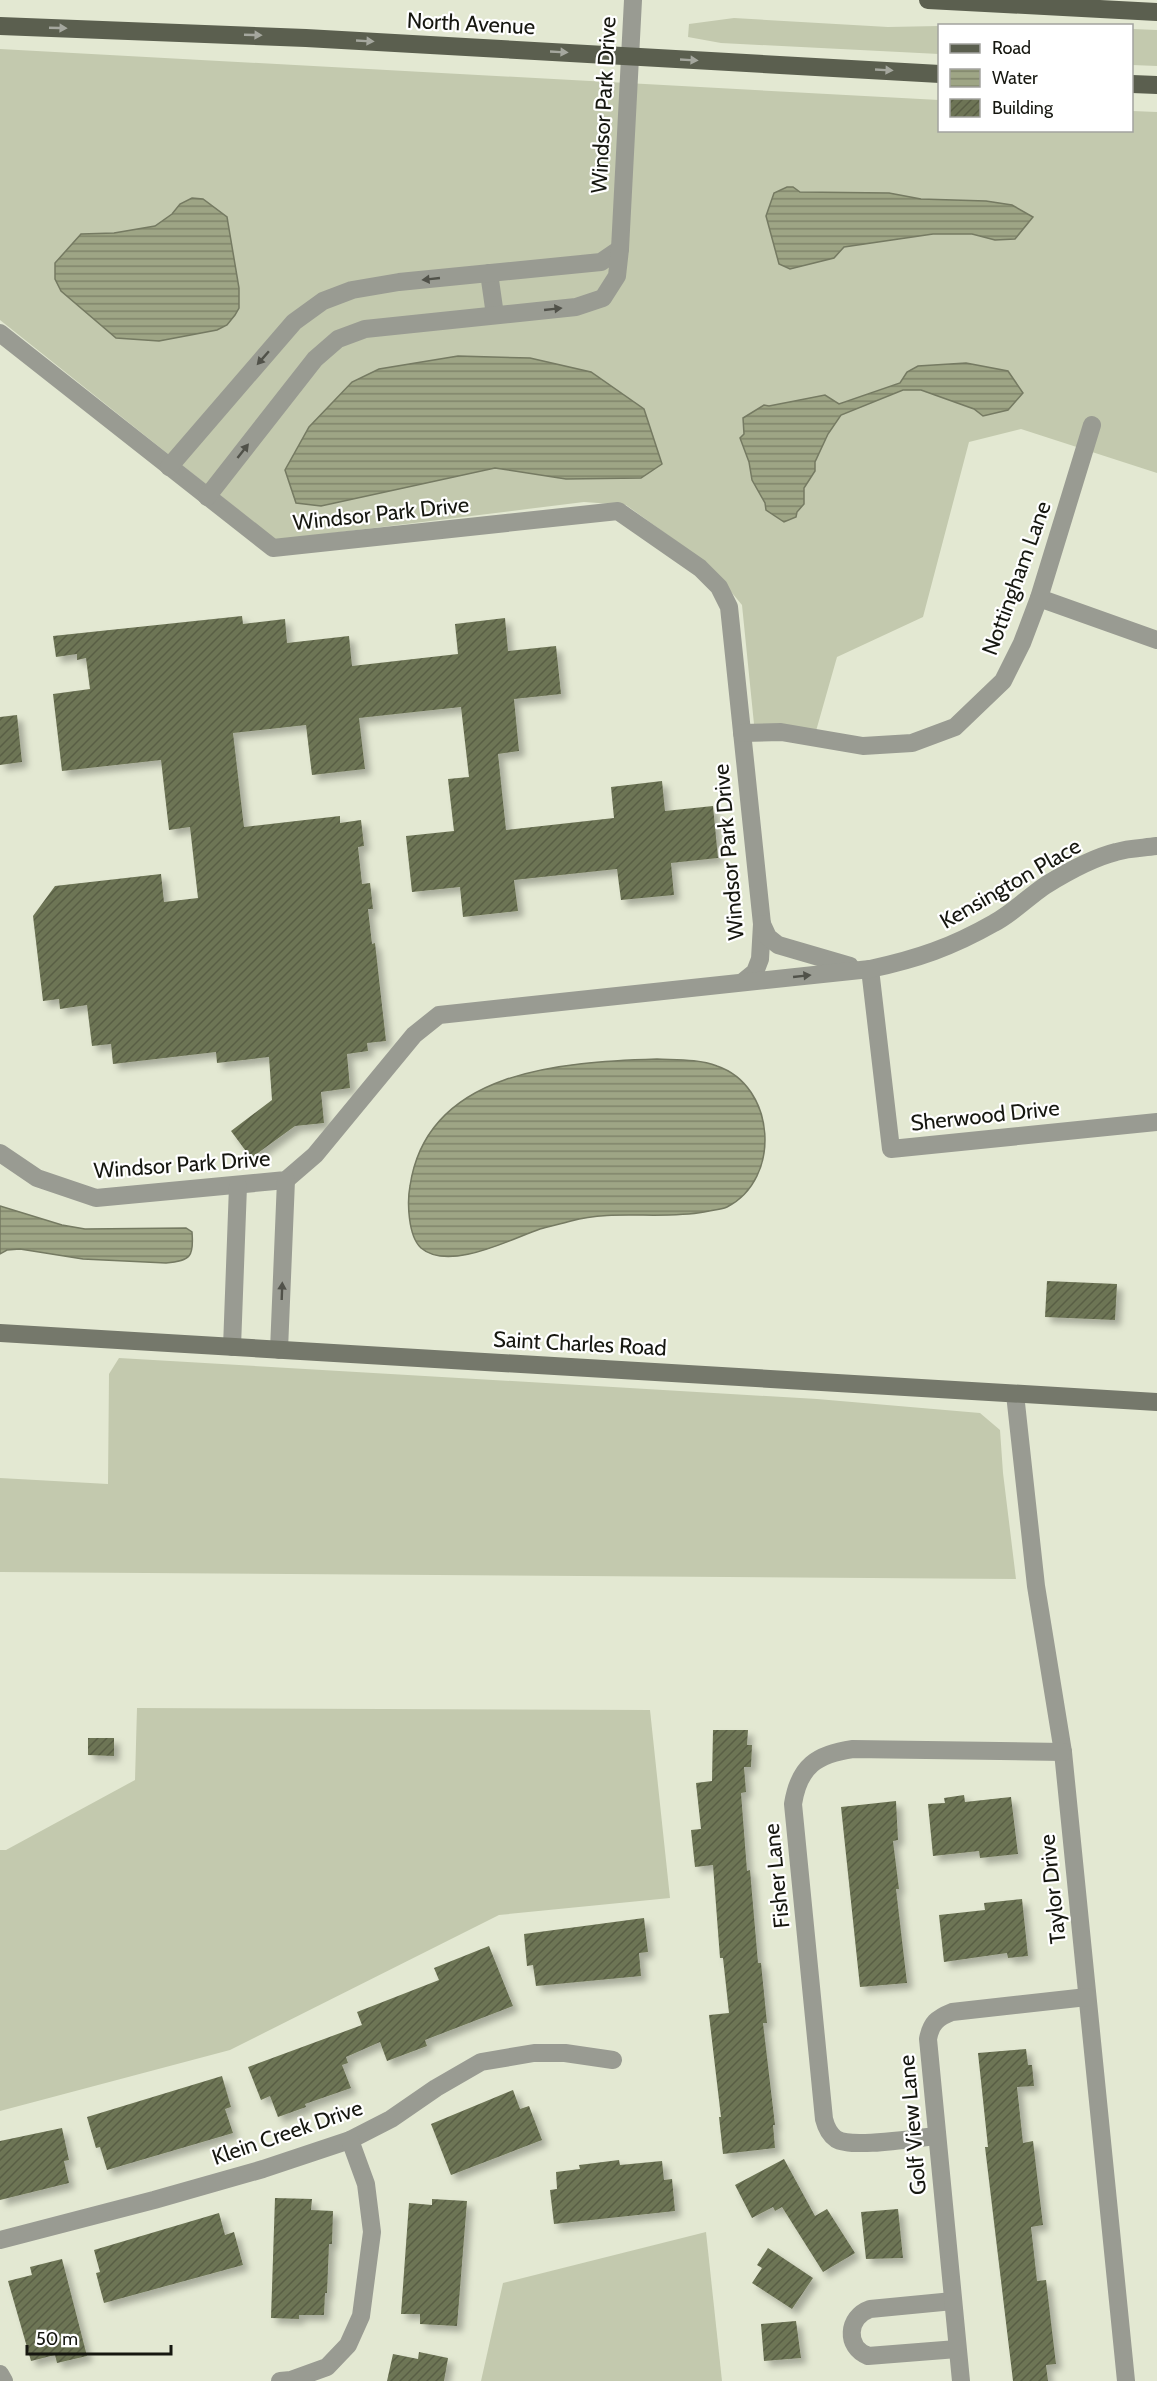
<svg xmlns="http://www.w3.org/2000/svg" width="1157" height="2381" font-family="Cabin,sans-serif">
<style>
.grass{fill:#c3c9ae}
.water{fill:url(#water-rules);stroke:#757a62;stroke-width:1.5}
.building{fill:url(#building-hatch);filter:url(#shadow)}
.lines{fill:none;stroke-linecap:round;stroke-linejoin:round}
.street{stroke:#999b92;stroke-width:18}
.secondary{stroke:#75786b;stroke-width:18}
.primary{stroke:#5b5f4f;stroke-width:18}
.oneway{fill:#a5a79e}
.oneway2{fill:#51524a}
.labels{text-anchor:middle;stroke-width:4.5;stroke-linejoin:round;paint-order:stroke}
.street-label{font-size:22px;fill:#161710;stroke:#fff}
</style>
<defs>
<pattern id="water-rules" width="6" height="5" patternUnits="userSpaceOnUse" patternTransform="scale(1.5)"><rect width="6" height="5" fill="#9ea585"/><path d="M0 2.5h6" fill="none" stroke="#80856b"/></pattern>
<pattern id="building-hatch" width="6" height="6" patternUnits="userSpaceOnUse" patternTransform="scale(1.5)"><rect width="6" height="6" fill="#6d7455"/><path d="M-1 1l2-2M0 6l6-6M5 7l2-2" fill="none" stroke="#595e45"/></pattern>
<filter id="shadow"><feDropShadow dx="5.5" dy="5.5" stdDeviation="3" flood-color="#0004"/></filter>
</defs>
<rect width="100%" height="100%" fill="#e3e8d2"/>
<g class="grass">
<path d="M 734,18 L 888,27 L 939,26 L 939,54 L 721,43 L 688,37 L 689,24 Z"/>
<path d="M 1132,29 L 1157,30 L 1157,66 L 1132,65 Z"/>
<path d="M 0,49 L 939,100 L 940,130 L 1132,130 L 1132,111 L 1157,112 L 1157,473 L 1021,429 L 969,442 L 923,617 L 837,657 L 816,731 L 754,724 L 742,605 L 708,564 L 626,505 L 584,502 L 276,540 L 0,320 Z"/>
<path d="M 119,1358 L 817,1399 L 980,1413 L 1000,1430 L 1003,1473 L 1016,1579 L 0,1572 L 0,1478 L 108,1484 L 109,1374 Z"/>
<path d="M 137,1708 L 650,1710 L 670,1898 L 499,1915 L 230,2050 L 0,2111 L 0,1850 L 6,1850 L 135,1780 Z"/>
<path d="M 706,2232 L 722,2381 L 481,2381 L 503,2283 Z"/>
</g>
<g class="water">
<path d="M 787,187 L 793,187 L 800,192 L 889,193 L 921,199 L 986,201 L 1012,205 L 1033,217 L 1015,239 L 995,240 L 972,234 L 933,234 L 844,247 L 834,258 L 790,269 L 779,264 L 766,216 L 774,193 Z"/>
<path d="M 192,198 L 203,199 L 227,217 L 239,288 L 239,308 L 235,315 L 227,325 L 217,330 L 159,341 L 116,338 L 61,291 L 55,279 L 55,263 L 81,234 L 114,233 L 155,226 L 172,214 L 180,204 Z"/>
<path d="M 458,356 L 530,358 L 591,372 L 644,409 L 662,464 L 641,478 L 566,479 L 495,468 L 321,506 L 296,503 L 285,470 L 309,427 L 352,382 L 379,369 Z"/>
<path d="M 966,363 L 1008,371 L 1023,393 L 1008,410 L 983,416 L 974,409 L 921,390 L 903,390 L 841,415 L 828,434 L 815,462 L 815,471 L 804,488 L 804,504 L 797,512 L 796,517 L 784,522 L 766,510 L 765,503 L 752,480 L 749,462 L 740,438 L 744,434 L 743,418 L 764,405 L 769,406 L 825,395 L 839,404 L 900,383 L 907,372 L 918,366 Z"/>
<path d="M 657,1059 C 676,1060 699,1059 717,1066 C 776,1086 782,1179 727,1207 C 720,1210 712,1210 704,1212 C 660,1220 614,1209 571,1221 C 561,1224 550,1226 540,1229 C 511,1239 449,1272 421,1248 C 408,1236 407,1202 410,1186 C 427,1069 564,1062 657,1059 Z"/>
<path d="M 0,1206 L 62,1225 L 85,1229 L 186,1228 L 192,1232 C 194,1256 191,1261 166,1263 L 83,1259 L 20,1249 L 7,1250 L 0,1254 Z"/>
</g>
<g class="building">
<path d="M 242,616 L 243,624 L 285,619 L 287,643 L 349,636 L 352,666 L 458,654 L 455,624 L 505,618 L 508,651 L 556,646 L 561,694 L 514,699 L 519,751 L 498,754 L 506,830 L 614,818 L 611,787 L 662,781 L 665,811 L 713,806 L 718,858 L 671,863 L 674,895 L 621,900 L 617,869 L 514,880 L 518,911 L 463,917 L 460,887 L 412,892 L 406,836 L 454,831 L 448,779 L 469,777 L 461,707 L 359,718 L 365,769 L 312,775 L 306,725 L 233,733 L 244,827 L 340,816 L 340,823 L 361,820 L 364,846 L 358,847 L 362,884 L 370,883 L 373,909 L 368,909 L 372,944 L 375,943 L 386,1041 L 367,1043 L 368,1051 L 347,1054 L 350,1088 L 321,1092 L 324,1123 L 295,1126 L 251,1158 L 231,1131 L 272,1100 L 269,1057 L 217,1063 L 216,1052 L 113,1064 L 111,1044 L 92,1046 L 87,1005 L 60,1009 L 59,999 L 43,1001 L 33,916 L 55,886 L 161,874 L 164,902 L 198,898 L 190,827 L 169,830 L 161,760 L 62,771 L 53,694 L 90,689 L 86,658 L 77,660 L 77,654 L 56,657 L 53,636 Z"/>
<path d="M 17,715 L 22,762 L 0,765 L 0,717 Z"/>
<path d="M 1047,1281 L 1117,1284 L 1115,1320 L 1045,1317 Z"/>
<path d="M 713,1730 L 748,1730 L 747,1745 L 752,1745 L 751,1767 L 744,1767 L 746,1792 L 741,1793 L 747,1871 L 750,1870 L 758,1963 L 761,1963 L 767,2023 L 763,2023 L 775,2125 L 773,2125 L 775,2148 L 723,2154 L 719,2117 L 721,2117 L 709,2015 L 729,2013 L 723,1958 L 720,1958 L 713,1865 L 695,1867 L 691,1830 L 701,1829 L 696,1783 L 712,1781 Z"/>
<path d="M 88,1738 L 114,1738 L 114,1756 L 88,1755 Z"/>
<path d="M 964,1795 L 965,1802 L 1011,1797 L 1018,1854 L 980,1858 L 979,1851 L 933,1856 L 928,1804 L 945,1803 L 944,1798 Z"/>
<path d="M 896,1801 L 898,1840 L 893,1841 L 899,1889 L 896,1889 L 907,1983 L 860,1987 L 841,1807 Z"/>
<path d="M 1022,1899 L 1028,1956 L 1008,1958 L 1007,1953 L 944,1962 L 939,1915 L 985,1910 L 984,1903 Z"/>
<path d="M 644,1918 L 648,1952 L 639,1953 L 641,1976 L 536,1986 L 533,1965 L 527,1966 L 524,1934 Z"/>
<path d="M 489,1946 L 513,2006 L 425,2040 L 427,2046 L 387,2061 L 380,2042 L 346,2057 L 348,2063 L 342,2065 L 351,2088 L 305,2104 L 306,2107 L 278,2117 L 270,2096 L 261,2100 L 248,2067 L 362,2025 L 357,2012 L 439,1980 L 434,1968 Z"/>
<path d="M 1026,2049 L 1028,2065 L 1032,2065 L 1034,2086 L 1017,2087 L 1023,2143 L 1033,2141 L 1043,2225 L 1031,2227 L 1037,2281 L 1046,2280 L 1056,2364 L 1046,2365 L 1048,2381 L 1013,2381 L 985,2147 L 988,2147 L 978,2053 Z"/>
<path d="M 222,2076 L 231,2107 L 225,2109 L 233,2133 L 107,2170 L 100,2147 L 96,2148 L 87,2117 Z"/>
<path d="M 513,2090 L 520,2109 L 529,2106 L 542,2140 L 451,2175 L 431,2124 Z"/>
<path d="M 62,2128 L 69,2160 L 64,2161 L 69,2183 L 0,2200 L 0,2141 Z"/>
<path d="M 784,2159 L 815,2216 L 827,2209 L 855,2253 L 823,2272 L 782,2207 L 775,2211 L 773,2207 L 752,2218 L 735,2185 Z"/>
<path d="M 619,2160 L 620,2165 L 662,2161 L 664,2180 L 672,2179 L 675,2211 L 554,2224 L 550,2190 L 557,2189 L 556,2172 L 580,2169 L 579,2165 Z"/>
<path d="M 275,2198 L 312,2199 L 311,2210 L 333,2211 L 332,2244 L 329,2244 L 327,2293 L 325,2293 L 324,2315 L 299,2315 L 299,2319 L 271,2318 Z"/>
<path d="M 432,2199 L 467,2201 L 457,2326 L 420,2324 L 420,2314 L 401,2314 L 409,2203 L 432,2205 Z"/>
<path d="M 898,2209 L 903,2258 L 866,2259 L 861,2212 Z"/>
<path d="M 219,2213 L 225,2235 L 234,2232 L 243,2265 L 104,2303 L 96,2273 L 100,2272 L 94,2250 Z"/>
<path d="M 768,2248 L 813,2278 L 792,2309 L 752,2283 L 762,2268 L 757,2265 Z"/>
<path d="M 62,2259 L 87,2356 L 57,2363 L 55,2355 L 31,2361 L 8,2281 L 32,2275 L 30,2267 Z"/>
<path d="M 796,2321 L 801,2358 L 764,2361 L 761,2324 Z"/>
<path d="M 419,2352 L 448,2358 L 444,2381 L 387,2381 L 393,2354 L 418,2359 Z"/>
</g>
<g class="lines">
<g class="street">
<path d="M 489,273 L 495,315"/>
<path d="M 0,333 L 273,548 L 618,511 L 700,568 L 719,587 L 729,607 L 762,924 L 760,959 L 755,972 L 744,981"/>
<path d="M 169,467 L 294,322 L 323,301 L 352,290 L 399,282 L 601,262 L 620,249"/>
<path d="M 207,497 L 315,359 L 338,339 L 365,329 L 576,307 L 603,298 L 617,276 L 620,249 L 633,0"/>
<path d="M 1039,598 L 1157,640"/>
<path d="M 742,733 L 781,732 L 863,746 L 912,743 L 955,727 L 1003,681 L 1022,643 L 1039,598 L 1092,425"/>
<path d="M 762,924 L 768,937 L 778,945 L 850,966"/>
<path d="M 870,969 L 891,1149 L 1157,1122"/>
<path d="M 0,1153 L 37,1178 L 96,1198 L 286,1180 L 315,1155 L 414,1035 L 439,1015 L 870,969 C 917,959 952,947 994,923 C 1013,913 1028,897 1046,885 C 1067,872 1092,858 1116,852 C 1129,848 1144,848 1157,846"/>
<path d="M 232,1347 L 238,1186"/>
<path d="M 279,1350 L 286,1180"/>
<path d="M 1015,1394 L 1036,1586 L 1063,1752 L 1126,2381"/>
<path d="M 936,2136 C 915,2138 852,2149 836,2139 C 829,2134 826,2127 824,2119 L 793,1804 C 799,1766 817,1754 853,1749 L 1063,1752"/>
<path d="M 0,2240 L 154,2200 L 263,2169 L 350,2140 L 391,2119 L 436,2088 L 481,2062 L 534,2053 L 565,2053 L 613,2060"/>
<path d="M 953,2301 L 870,2309 C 847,2317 845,2347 868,2356 L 957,2349"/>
<path d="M 0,2374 L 4,2381"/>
<path d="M 280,2381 L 291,2380 L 327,2367 L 348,2345 L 361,2316 L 372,2232 L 366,2184 L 350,2140"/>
<path d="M 961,2381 L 928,2039 C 931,2023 937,2018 952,2012 L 1087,1997"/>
</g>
<path class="secondary" d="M 0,1333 L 1157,1402"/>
<g class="primary">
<path d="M 928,0 L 1157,12"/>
<path d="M 0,26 L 306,38 L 940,74"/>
<path d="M 1132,84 L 1157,85"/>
</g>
</g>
<defs><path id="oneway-solid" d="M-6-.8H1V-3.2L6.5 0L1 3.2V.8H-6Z" transform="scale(1.5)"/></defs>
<g class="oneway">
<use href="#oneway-solid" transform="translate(58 28) rotate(2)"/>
<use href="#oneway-solid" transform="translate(253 35) rotate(2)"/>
<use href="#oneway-solid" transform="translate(365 41) rotate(3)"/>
<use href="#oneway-solid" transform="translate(559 52) rotate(3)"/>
<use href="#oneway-solid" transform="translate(689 60) rotate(3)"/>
<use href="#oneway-solid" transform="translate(884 70) rotate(3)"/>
</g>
<g class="oneway2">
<use href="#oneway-solid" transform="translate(431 279) rotate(174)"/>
<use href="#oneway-solid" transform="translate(553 309) rotate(-6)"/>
<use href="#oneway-solid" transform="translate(263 358) rotate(131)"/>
<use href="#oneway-solid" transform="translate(243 451) rotate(-52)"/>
<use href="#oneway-solid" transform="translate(802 976) rotate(-6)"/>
<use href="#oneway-solid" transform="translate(282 1291) rotate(-88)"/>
</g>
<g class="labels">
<g class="street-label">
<text transform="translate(471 23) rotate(3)" y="8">North Avenue</text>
<text transform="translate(603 105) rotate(-87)" y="8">Windsor Park Drive</text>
<text transform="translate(381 513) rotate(-6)" y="8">Windsor Park Drive</text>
<text transform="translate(1016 578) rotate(-70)" y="8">Nottingham Lane</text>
<text transform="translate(728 852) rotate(-95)" y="8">Windsor Park Drive</text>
<text transform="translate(1010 883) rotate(-30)" y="8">Kensington Place</text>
<text transform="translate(985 1115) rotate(-6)" y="8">Sherwood Drive</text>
<text transform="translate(182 1164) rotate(-4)" y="8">Windsor Park Drive</text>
<text transform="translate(580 1343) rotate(3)" y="8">Saint Charles Road</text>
<text transform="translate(776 1876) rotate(-96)" y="8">Fisher Lane</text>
<text transform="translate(1052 1889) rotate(-96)" y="8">Taylor Drive</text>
<text transform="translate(912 2125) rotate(-95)" y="8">Golf View Lane</text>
<text transform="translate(287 2132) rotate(-19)" y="8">Klein Creek Drive</text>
</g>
</g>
<rect x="938" y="24" width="195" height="108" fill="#ffffff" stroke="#a2a29f" stroke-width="1.5"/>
<rect x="950" y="44" width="30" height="9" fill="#5b5f4f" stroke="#a2a29f" stroke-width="1.5"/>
<text x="992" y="54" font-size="18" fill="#161710">Road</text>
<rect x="950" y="69" width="30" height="18" fill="url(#water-rules)" stroke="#a2a29f" stroke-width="1.5"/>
<text x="992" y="84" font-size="18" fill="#161710">Water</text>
<rect x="950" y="99" width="30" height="18" fill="url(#building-hatch)" stroke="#a2a29f" stroke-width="1.5"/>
<text x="992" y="114" font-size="18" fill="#161710">Building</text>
<path d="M27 2345v9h144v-9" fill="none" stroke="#161710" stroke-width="3"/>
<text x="36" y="2345" font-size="18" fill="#161710" stroke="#ffffff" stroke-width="4.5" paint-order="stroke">50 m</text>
</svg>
